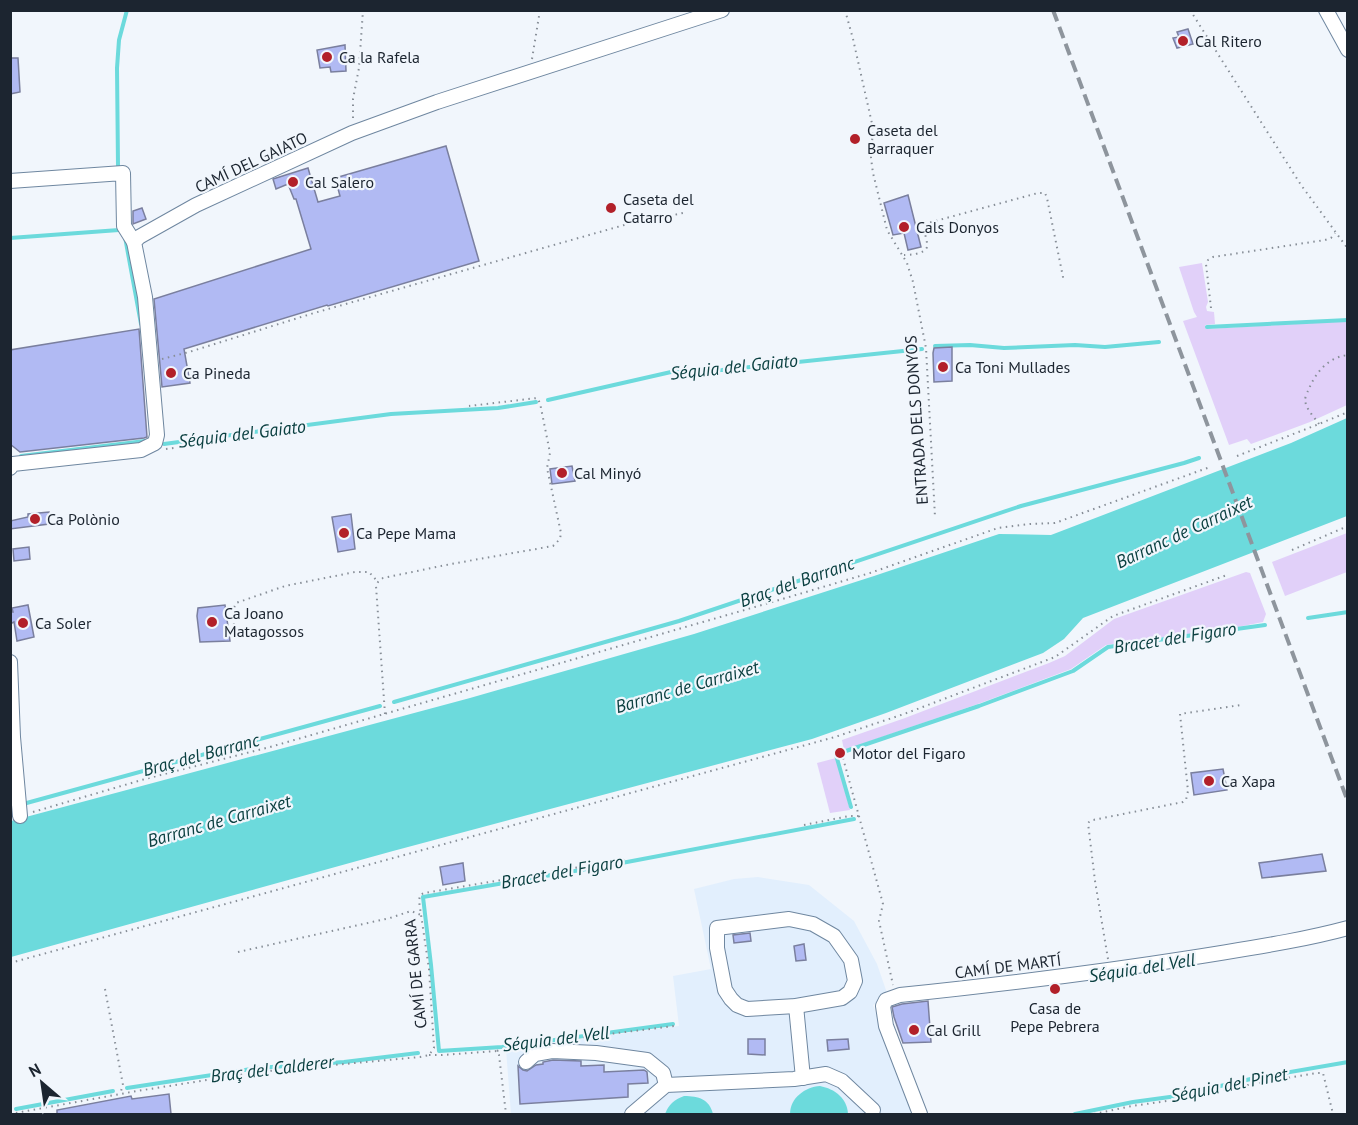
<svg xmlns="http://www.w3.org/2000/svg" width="1358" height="1125" font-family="'PT Sans',sans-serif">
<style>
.built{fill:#e2effd}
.green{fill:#e1d0f9}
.water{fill:#6cdadc}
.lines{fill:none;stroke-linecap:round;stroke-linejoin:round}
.stream{stroke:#6cdadc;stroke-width:4}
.building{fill:#b1baf3;stroke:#7a7f9e;stroke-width:1.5}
.minor-casing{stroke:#6f87a0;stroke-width:16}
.path{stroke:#878e97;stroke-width:2;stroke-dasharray:1.5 4.5;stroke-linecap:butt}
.minor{stroke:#fff;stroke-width:14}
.rail{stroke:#8e959d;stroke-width:4;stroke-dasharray:12 6;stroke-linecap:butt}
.poi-dot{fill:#b22029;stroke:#f1f6fc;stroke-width:2}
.labels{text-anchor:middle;stroke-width:4.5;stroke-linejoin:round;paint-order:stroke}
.poi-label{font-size:16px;fill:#1c2530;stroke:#f1f6fc;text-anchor:start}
.street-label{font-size:16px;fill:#1c2530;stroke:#f1f6fc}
.water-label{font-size:18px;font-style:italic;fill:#0b4041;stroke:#f1f6fc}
</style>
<rect width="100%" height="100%" fill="#f1f6fc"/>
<path class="built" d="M 758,877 L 809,885 L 854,921 L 877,964 L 888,996 L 873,1005 L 914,1114 L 511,1114 L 506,1049 L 679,1026 L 673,976 L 711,969 L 694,889 L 734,879 Z"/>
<g class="green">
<path d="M 1202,263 L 1208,302 L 1206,307 L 1207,311 L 1214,312 L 1215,324 L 1205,325 L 1207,329 L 1347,321 L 1347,405 L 1310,422 L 1251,444 L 1247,439 L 1229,445 L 1183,321 L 1197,317 L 1194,312 L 1179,267 Z"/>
<path d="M 1347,533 L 1347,572 L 1285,596 L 1272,562 Z"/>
<path d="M 1246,572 L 1250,573 L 1266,614 L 1263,622 L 1233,628 L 1106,645 L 1071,669 L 978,704 L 844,750 L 842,740 L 905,718 L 1049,663 L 1065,656 L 1114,619 Z"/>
<path d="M 836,758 L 850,810 L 830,813 L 817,763 Z"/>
</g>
<g class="water">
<path d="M 1347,418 L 1347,516 L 1083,618 L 1064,639 L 1043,653 L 886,713 L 812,739 L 393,851 L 11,957 L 11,821 L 470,698 L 694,634 L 874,576 L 999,534 L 1051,535 L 1291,443 Z"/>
<path d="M 820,1086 C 835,1089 847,1098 848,1114 L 790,1114 C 790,1098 805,1087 820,1086 Z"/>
<path d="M 684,1096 C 699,1096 709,1099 713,1114 L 665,1114 C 669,1104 674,1100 684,1096 Z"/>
</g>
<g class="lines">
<g class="stream">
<path d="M 118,166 L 117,68 L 119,40 L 127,10"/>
<path d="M 125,237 L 141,324"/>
<path d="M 10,238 L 119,230 L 119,226"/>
<path d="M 1207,327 L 1348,320"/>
<path d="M 935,346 L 970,345 L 1004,348 L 1075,345 L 1105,347 L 1159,342"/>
<path d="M 548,400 L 671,372 L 722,370 L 922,349"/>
<path d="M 164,444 L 391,414 L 498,408 L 536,402"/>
<path d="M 21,456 L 145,441"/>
<path d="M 1308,618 L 1348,612"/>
<path d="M 394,702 L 679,621 L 1021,506 L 1184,463 L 1199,458"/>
<path d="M 23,804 L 380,706"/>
<path d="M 10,807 L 12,807"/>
<path d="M 851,807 L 836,755 L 843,752 L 979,706 L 1073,671 L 1108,647 L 1265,625"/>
<path d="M 673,1024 L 502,1047 L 439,1051 L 431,965 L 423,897 L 627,862 L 854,819"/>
<path d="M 127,1088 L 257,1068 L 344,1062 L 418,1053"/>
<path d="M 16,1109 L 113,1091"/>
<path d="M 1075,1114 L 1133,1102 L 1177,1096 L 1255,1078 L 1348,1062"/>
</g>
</g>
<g class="building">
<path d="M 1188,29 L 1193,44 L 1177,48 L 1173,38 L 1179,37 L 1177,32 Z"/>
<path d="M 345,45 L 346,71 L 331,72 L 330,67 L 320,68 L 317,50 Z"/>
<path d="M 10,58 L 18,58 L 20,92 L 10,94 Z"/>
<path d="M 446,146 L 479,261 L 328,306 L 327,305 L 184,349 L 190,383 L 162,387 L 154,299 L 311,249 L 296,199 L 294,199 L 288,184 L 276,189 L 273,179 L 308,168 L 318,202 L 340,196 L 335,178 Z"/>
<path d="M 908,195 L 921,247 L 908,250 L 904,233 L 893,235 L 884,203 Z"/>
<path d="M 142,208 L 146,219 L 133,224 L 133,211 Z"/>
<path d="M 139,329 L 147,437 L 144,438 L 20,452 L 10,444 L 10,350 Z"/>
<path d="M 952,347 L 952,381 L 934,382 L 933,353 L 934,348 Z"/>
<path d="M 572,466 L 575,481 L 552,484 L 550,469 Z"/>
<path d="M 49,512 L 49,524 L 10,529 L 10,521 L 28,517 L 28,514 Z"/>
<path d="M 351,514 L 355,549 L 338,552 L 332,517 Z"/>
<path d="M 29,547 L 30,559 L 14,561 L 13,549 Z"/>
<path d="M 28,605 L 34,637 L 17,641 L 14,622 L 10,624 L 10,612 L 13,612 L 12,608 Z"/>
<path d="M 225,605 L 230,641 L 200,642 L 197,616 L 198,608 Z"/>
<path d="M 1223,769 L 1227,790 L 1194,795 L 1191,773 Z"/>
<path d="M 1322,854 L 1326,871 L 1262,878 L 1259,863 Z"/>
<path d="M 463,863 L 465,881 L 443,885 L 440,867 Z"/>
<path d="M 750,933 L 751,941 L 734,943 L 733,935 Z"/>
<path d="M 804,944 L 806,960 L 796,961 L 794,946 Z"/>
<path d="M 928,1001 L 931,1042 L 903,1043 L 894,1017 L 892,1007 L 902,1004 Z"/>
<path d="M 748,1039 L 765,1039 L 765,1055 L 748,1054 Z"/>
<path d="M 848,1039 L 849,1049 L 828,1051 L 827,1040 Z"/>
<path d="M 553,1060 L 581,1061 L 581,1066 L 604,1065 L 604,1072 L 644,1070 L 647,1072 L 648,1083 L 628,1084 L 628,1097 L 520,1104 L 518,1066 L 523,1070 L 527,1071 L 536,1065 L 543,1064 L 543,1062 Z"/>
<path d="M 169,1094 L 171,1114 L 57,1114 L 57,1110 L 131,1096 L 132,1099 Z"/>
</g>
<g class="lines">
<g class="minor-casing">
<g id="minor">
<path d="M 1326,10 L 1348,50"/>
<path d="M 10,181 L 123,173 L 124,226 L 134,242"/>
<path d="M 10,468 L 13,464 L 22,463 L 141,450 L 155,443 L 157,435 L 145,297 L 134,242 L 139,237 L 196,205 L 352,133 L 437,102 L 722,10"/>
<path d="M 10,662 L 13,737 L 20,816"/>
<path d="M 789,919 L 813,924 L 834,936 L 851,960 L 855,981 L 850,992 L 842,998 L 796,1006 L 747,1009 L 737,1005 L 731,999 L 725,990 L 717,948 L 717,928 Z"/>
<path d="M 796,1006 L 803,1078"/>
<path d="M 526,1062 L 535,1054 L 552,1051 L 596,1053 L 647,1060 L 663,1073 L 666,1085"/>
<path d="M 632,1114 L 666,1085 L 794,1079 L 826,1074 L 842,1081 L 873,1110"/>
<path d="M 920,1114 L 886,1026 L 883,1006 L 886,1000 L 900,995 C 997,985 1094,973 1190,958 C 1243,949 1296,942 1348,928"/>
</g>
</g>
<g class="path">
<path d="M 845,10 L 853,39 L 873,128 L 871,158 L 873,173 L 887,230 L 907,263 L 913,282 L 926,348 L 935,517"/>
<path d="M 1190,10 L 1301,185 L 1348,249"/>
<path d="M 532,59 L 540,10"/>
<path d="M 353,118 L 353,99 L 359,68 L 363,10"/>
<path d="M 904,255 C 910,255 925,254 927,247 C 928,242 924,233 924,226 L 928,223 L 1038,193 L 1045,193 L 1047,198 L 1064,282"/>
<path d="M 1211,308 L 1206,264 L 1208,260 L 1213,257 L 1325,240 L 1331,238 L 1335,233"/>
<path d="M 162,359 L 189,352 L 314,313 L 649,218 L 661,218 L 687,212"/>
<path d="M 1319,424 C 1314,417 1306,409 1305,400 C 1305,398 1307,393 1308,391 C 1315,373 1328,357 1348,355"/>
<path d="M 166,449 L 181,447"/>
<path d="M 1237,456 L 1319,424 L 1348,412"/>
<path d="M 1292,550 L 1348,526"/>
<path d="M 234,625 L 233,610 L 236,603 L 285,586 L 355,572 L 369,572 L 378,582"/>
<path d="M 385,714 L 376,586 L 378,582 L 383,578 L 451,564 L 553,546 L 560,539 L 561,533 L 547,468 L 550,453 L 540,403 L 537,398 L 469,406"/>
<path d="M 843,758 L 883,904 L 879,921 L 893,985"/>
<path d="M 33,812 L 145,779 L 270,747 L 779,600 L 870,573 L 998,528 L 1030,524 L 1055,523 L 1210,467"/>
<path d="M 804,825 L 849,816 L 859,816"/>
<path d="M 238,952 L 390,918 L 411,911 L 421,915"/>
<path d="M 1108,959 L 1095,881 L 1088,823 L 1090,821 L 1093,820 L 1183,802 L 1186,800 L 1188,791 L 1180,714 L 1241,705"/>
<path d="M 10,963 L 835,737 L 904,714 L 1055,657 L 1113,616 L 1227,575"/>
<path d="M 105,989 L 123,1085 L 120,1094"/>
<path d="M 577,1038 L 674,1026"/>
<path d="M 497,1051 L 504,1048 L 527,1045"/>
<path d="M 429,1055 L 442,1055 L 497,1051 L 499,1055 L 506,1114"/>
<path d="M 10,1106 L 11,1114"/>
<path d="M 10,1114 L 137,1091 L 258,1072 L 420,1057 L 429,1055 L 434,1048 L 429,969 L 419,901 L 420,895 L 424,893 L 628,859"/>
<path d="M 1094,1114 L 1132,1106 L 1188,1098 L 1248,1085 L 1316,1073 L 1323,1073 L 1333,1114"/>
</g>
<use href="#minor" class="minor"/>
<path class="rail" d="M 1053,10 L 1348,802"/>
</g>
<g class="poi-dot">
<circle cx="1183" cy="41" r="6"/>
<circle cx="327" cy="57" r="6"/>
<circle cx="855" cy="139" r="6"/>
<circle cx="293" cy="182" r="6"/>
<circle cx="611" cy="208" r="6"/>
<circle cx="904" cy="227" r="6"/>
<circle cx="943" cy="367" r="6"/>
<circle cx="171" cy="373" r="6"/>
<circle cx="562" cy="473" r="6"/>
<circle cx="35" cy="519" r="6"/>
<circle cx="344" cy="533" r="6"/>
<circle cx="212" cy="622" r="6"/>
<circle cx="23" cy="623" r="6"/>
<circle cx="840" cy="753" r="6"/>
<circle cx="1209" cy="781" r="6"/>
<circle cx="1055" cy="989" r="6"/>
<circle cx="914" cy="1030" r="6"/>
</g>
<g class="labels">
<g class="poi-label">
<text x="1195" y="47">Cal Ritero</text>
<text x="339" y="63">Ca la Rafela</text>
<text x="867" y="136">Caseta del<tspan x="867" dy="18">Barraquer</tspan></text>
<text x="305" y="188">Cal Salero</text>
<text x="623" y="205">Caseta del<tspan x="623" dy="18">Catarro</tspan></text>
<text x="916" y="233">Cals Donyos</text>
<text x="955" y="373">Ca Toni Mullades</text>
<text x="183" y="379">Ca Pineda</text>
<text x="574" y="479">Cal Minyó</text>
<text x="47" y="525">Ca Polònio</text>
<text x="356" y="539">Ca Pepe Mama</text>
<text x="224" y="619">Ca Joano<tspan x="224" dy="18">Matagossos</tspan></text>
<text x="35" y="629">Ca Soler</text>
<text x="852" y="759">Motor del Figaro</text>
<text x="1221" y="787">Ca Xapa</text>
<text x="1055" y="1014" text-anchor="middle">Casa de<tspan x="1055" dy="18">Pepe Pebrera</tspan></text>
<text x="926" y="1036">Cal Grill</text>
</g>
<g class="street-label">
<text transform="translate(251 162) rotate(-25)" y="6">CAMÍ DEL GAIATO</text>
<text transform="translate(916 420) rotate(-94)" y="6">ENTRADA DELS DONYOS</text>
<text transform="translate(1008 966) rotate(-7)" y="6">CAMÍ DE MARTÍ</text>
<text transform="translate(415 974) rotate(-96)" y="6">CAMÍ DE GARRA</text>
</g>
<g class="water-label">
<text transform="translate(734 367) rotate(-6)" y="6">Séquia del Gaiato</text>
<text transform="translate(242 434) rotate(-7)" y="6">Séquia del Gaiato</text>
<text transform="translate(1184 532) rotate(-25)" y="6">Barranc de Carraixet</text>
<text transform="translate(797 582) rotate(-19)" y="6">Braç del Barranc</text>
<text transform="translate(1175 638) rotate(-9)" y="6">Bracet del Figaro</text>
<text transform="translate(687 687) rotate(-16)" y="6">Barranc de Carraixet</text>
<text transform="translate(201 755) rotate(-15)" y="6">Braç del Barranc</text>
<text transform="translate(219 821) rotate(-16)" y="6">Barranc de Carraixet</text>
<text transform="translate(562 872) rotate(-10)" y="6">Bracet del Figaro</text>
<text transform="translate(1142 968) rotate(-9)" y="6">Séquia del Vell</text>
<text transform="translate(556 1039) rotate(-7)" y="6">Séquia del Vell</text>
<text transform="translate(272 1069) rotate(-7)" y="6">Braç del Calderer</text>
<text transform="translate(1229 1085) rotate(-11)" y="6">Séquia del Pinet</text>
</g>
</g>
<rect width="1358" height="1125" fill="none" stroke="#1c2530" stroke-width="24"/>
<g transform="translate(42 1083) rotate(331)" stroke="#f1f6fc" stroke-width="4.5" paint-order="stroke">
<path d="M0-4.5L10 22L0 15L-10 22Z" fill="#1c2530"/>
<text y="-9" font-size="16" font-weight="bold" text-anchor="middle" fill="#1c2530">N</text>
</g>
</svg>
